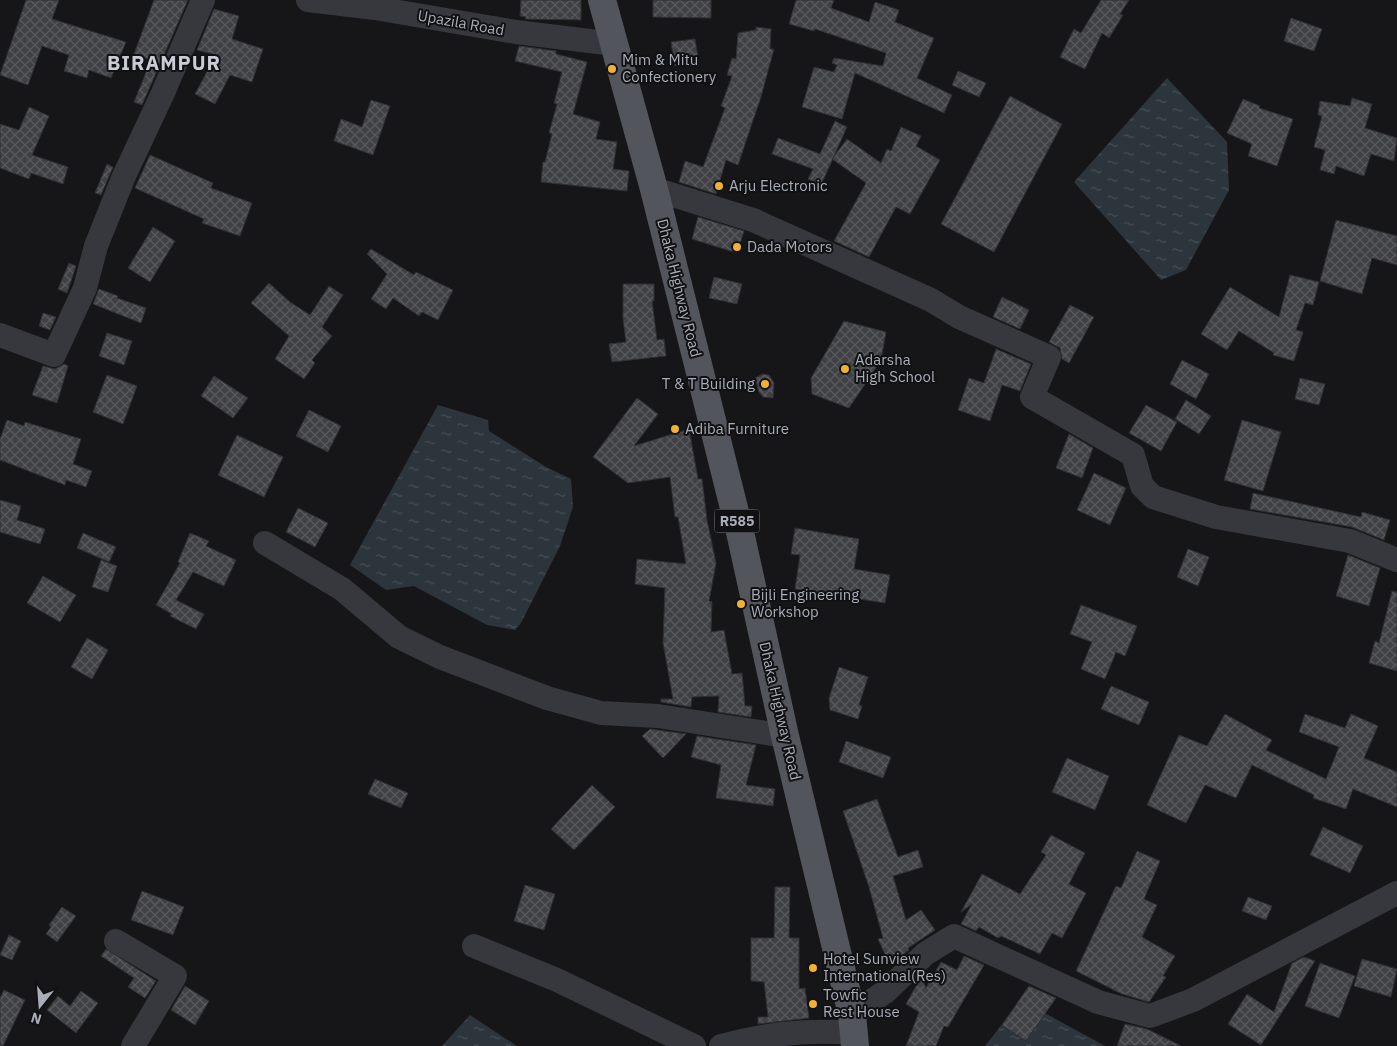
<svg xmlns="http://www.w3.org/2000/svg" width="1397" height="1046" font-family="'IBM Plex Sans',sans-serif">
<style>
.water{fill:url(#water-ripples)}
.building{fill:url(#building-cross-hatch);stroke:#303034}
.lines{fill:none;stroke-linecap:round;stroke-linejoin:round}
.minor{stroke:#37383d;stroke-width:24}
.major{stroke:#53555c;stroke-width:28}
.poi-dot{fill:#f2b134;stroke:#111113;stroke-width:2}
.labels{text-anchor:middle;stroke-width:4;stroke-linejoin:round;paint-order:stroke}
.shield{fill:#111113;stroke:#7b7e86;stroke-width:1}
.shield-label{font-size:14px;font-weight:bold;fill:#a8adb8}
.street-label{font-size:15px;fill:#a8adb8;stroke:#111113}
.poi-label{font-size:15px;fill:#a8adb8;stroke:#111113;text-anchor:start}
.district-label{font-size:20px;font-weight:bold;letter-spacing:1px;fill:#c9ccd4;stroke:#111113}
</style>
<defs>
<pattern id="water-ripples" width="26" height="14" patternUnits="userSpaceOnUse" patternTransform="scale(1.25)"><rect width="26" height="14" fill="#2c353c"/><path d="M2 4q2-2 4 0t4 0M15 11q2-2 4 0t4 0" fill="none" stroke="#485056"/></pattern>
<pattern id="building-cross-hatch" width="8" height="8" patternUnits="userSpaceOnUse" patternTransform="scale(1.25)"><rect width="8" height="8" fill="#404145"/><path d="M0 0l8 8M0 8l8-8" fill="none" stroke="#595a5e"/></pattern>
</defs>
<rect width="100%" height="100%" fill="#161618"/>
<g class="water">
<path d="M 1167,78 L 1227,142 L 1229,190 L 1186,270 L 1161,280 L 1074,182 Z"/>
<path d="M 438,405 L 488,420 L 489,431 L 546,467 L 571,479 L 573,507 L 560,546 L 521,623 L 515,630 L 487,625 L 414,586 L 386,590 L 350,565 Z"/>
<path d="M 1021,1000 L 1105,1046 L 985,1046 Z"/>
<path d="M 470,1015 L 517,1046 L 442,1046 Z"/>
</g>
<g class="building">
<path d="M 26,0 L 59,0 L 52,19 L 126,42 L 111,78 L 89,70 L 87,78 L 64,71 L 69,55 L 42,46 L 28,85 L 0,75 Z"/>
<path d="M 154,0 L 188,0 L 142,105 L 134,102 L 151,60 L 134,54 Z"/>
<path d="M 521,0 L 581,0 L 581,20 L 525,19 L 526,17 L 520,16 Z"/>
<path d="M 653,0 L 711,0 L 711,18 L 653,17 Z"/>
<path d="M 796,0 L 834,0 L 831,8 L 869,22 L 875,2 L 899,10 L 895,22 L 934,38 L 917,78 L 952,95 L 944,113 L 855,73 L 842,119 L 802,107 L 814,67 L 834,72 L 837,65 L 832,63 L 834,58 L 883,66 L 886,53 L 815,29 L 814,31 L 789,24 Z"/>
<path d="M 1101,0 L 1129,0 L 1120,14 L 1123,15 L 1109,38 L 1102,33 L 1085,69 L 1060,57 L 1074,29 L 1081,33 Z"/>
<path d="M 214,9 L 239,16 L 232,39 L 263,49 L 252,82 L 230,75 L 215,104 L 195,94 L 216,55 L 197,50 Z"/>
<path d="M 1291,18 L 1322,29 L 1314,51 L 1284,41 Z"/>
<path d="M 756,27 L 771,29 L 770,49 L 774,49 L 761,97 L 738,165 L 726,160 L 716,194 L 679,182 L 685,161 L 703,167 L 725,108 L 721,106 L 732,76 L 727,75 L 732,58 L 736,59 L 738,33 L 756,30 Z"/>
<path d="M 695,39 L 699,63 L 675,66 L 671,42 Z"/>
<path d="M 519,46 L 556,51 L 556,54 L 587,62 L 573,114 L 600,122 L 596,139 L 617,142 L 613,169 L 629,171 L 627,191 L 541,182 L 543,162 L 545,162 L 552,134 L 549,133 L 557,104 L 554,103 L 562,72 L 515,61 Z"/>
<path d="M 958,71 L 986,83 L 979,97 L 952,85 Z"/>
<path d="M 1010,96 L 1062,124 L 994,252 L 941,224 Z"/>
<path d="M 1352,98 L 1372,104 L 1365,128 L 1397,138 L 1394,161 L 1371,154 L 1364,176 L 1336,166 L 1334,174 L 1320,170 L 1325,150 L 1314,147 L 1322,116 L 1318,115 L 1320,101 L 1350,106 Z"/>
<path d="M 1243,99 L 1260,106 L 1259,108 L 1293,119 L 1277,166 L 1248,156 L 1252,144 L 1227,133 Z"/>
<path d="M 371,100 L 390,106 L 373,155 L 334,141 L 341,119 L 362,127 Z"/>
<path d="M 29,107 L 49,116 L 32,155 L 68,167 L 63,184 L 31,173 L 29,179 L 0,168 L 0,124 L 19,130 Z"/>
<path d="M 835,121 L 847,127 L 821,185 L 808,179 L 813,169 L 772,154 L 778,138 L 820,154 Z"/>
<path d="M 901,127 L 921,136 L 916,146 L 940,160 L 910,214 L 896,207 L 869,257 L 834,241 L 866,183 L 832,159 L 847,139 L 881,163 L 887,149 L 891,151 Z"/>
<path d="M 150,155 L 213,183 L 211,188 L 252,203 L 240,236 L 202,223 L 204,219 L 135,188 Z"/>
<path d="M 107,164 L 113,167 L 101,195 L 95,193 Z"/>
<path d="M 698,217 L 744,231 L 737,253 L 692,239 Z"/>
<path d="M 1336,220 L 1397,236 L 1397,265 L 1372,258 L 1362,294 L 1320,281 Z"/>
<path d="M 153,227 L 175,241 L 150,282 L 128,268 Z"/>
<path d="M 371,249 L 414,275 L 416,272 L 453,290 L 438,320 L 422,312 L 419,316 L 393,298 L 386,309 L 371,299 L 387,274 L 367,254 Z"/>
<path d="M 69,263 L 76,266 L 67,293 L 58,289 Z"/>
<path d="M 1290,275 L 1319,282 L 1313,305 L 1305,303 L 1296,330 L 1303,332 L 1294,361 L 1273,355 L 1274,353 L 1239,331 L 1227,350 L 1201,334 L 1230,287 L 1279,317 Z"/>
<path d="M 714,277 L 742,284 L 737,304 L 709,298 Z"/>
<path d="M 269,283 L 290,302 L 310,315 L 329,286 L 343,295 L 322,327 L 332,336 L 312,360 L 315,363 L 304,379 L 275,359 L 289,336 L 251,303 Z"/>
<path d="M 623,284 L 654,284 L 654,301 L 652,301 L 657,340 L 664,339 L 666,356 L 612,362 L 609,344 L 626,342 L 623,319 Z"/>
<path d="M 99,289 L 118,296 L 117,298 L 146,308 L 141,323 L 93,304 Z"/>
<path d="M 1002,297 L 1029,310 L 1020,329 L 993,317 Z"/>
<path d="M 1070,305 L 1094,317 L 1069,363 L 1062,359 L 1060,348 L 1049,342 Z"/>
<path d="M 43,313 L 56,317 L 50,330 L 39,326 Z"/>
<path d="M 844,321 L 886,332 L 881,360 L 849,408 L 812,394 L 811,378 Z"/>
<path d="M 107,333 L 132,341 L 124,365 L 99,356 Z"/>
<path d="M 996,349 L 1031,364 L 1020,391 L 1002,385 L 990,421 L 958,410 L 969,378 L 984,383 Z"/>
<path d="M 1182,360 L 1209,374 L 1196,399 L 1170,384 Z"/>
<path d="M 64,364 L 68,366 L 57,403 L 32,395 L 43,366 L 55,369 Z"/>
<path d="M 763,374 L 769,375 L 774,383 L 773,398 L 763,397 L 759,392 L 755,378 Z"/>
<path d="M 107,375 L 137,386 L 123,424 L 93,412 Z"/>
<path d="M 214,376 L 248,398 L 233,418 L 201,396 Z"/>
<path d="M 1300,378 L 1325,384 L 1319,405 L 1295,399 Z"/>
<path d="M 637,398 L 658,414 L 634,446 L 689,429 L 698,479 L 702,479 L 707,520 L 716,563 L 709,601 L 712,602 L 711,632 L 724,630 L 732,674 L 742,673 L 745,706 L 752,706 L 751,717 L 718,712 L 719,696 L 692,697 L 691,707 L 661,702 L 661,699 L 673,699 L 663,643 L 665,588 L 635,584 L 637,559 L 686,564 L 678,517 L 675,517 L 670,477 L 628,483 L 593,457 Z"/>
<path d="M 1186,400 L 1211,416 L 1199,434 L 1175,419 Z"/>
<path d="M 1146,405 L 1177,422 L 1161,451 L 1129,433 Z"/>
<path d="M 309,410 L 341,426 L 328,452 L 296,436 Z"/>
<path d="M 7,420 L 24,426 L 25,422 L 81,439 L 73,464 L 92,471 L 86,487 L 66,480 L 65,485 L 0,460 L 0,439 Z"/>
<path d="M 1242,420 L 1281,432 L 1263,491 L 1224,480 Z"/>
<path d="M 1069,434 L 1093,448 L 1082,478 L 1056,468 Z"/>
<path d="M 237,435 L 283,457 L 264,497 L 218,475 Z"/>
<path d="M 1094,473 L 1126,488 L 1110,525 L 1077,510 Z"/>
<path d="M 1253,493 L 1361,517 L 1362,512 L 1390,520 L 1384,540 L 1352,527 L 1250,509 Z"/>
<path d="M 0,500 L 21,506 L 17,520 L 45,529 L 40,544 L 0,532 Z"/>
<path d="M 298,508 L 328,523 L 315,547 L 286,532 Z"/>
<path d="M 795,528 L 859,539 L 854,569 L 890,575 L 885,603 L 795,589 L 800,555 L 791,554 Z"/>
<path d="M 83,533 L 116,547 L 109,562 L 77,548 Z"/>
<path d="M 190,533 L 209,541 L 206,546 L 236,560 L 224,586 L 193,572 L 176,600 L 204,614 L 196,629 L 170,616 L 172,614 L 156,605 L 180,563 L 178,562 Z"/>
<path d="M 1188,549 L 1209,557 L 1198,586 L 1177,577 Z"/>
<path d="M 1348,555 L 1380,568 L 1369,606 L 1336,596 Z"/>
<path d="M 101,560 L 117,566 L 108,592 L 92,587 Z"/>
<path d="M 43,576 L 76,595 L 60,622 L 27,603 Z"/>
<path d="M 1392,591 L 1397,592 L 1397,671 L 1369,663 L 1375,641 L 1379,643 Z"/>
<path d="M 1081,605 L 1137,626 L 1125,656 L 1116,652 L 1105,679 L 1081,669 L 1092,642 L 1070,634 Z"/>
<path d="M 87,638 L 108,650 L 92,679 L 71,667 Z"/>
<path d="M 839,667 L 868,677 L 859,705 L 862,706 L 858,719 L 830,710 L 829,698 Z"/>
<path d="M 1111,686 L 1149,702 L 1139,725 L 1101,709 Z"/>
<path d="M 1225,714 L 1272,740 L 1266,750 L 1326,779 L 1339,747 L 1299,732 L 1305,714 L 1345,728 L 1351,714 L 1378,726 L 1364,758 L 1397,772 L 1397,807 L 1353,789 L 1346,809 L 1313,798 L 1314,795 L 1252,765 L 1236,798 L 1205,785 L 1186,823 L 1147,805 L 1179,735 L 1207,746 Z"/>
<path d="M 650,729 L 657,730 L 686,734 L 663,758 L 642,736 Z"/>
<path d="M 697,736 L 756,745 L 746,785 L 775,789 L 773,806 L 716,798 L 721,765 L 691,757 Z"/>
<path d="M 846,741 L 891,757 L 883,778 L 839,762 Z"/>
<path d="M 1067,758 L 1109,776 L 1095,810 L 1052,792 Z"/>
<path d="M 375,779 L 408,793 L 401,808 L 368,794 Z"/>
<path d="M 592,785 L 615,807 L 574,850 L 551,829 Z"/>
<path d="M 877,799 L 898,857 L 918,850 L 923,867 L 893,876 L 906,920 L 921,910 L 935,930 L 908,948 L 909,950 L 890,965 L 878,939 L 883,938 L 869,887 L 843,811 Z"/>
<path d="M 1323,827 L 1363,846 L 1350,873 L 1310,855 Z"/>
<path d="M 1051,835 L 1085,853 L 1069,884 L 1086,893 L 1062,938 L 1052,933 L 1040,954 L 1001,936 L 998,938 L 979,927 L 976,931 L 961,924 L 972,904 L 961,912 L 982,874 L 1020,894 L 1046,855 L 1041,852 Z"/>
<path d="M 1137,851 L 1160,861 L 1144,899 L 1157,905 L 1142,937 L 1175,956 L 1163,976 L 1166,977 L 1149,1002 L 1122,994 L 1076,971 L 1116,886 L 1121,888 Z"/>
<path d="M 525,885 L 555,894 L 544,930 L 514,921 Z"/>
<path d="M 775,887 L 790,887 L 789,938 L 799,938 L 799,989 L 805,988 L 809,1018 L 758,1024 L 758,1017 L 768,1017 L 764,982 L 751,981 L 751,938 L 774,938 Z"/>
<path d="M 142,891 L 184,907 L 173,935 L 131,920 Z"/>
<path d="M 1248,897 L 1272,906 L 1266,920 L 1242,911 Z"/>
<path d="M 62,907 L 76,916 L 57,942 L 46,934 L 51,927 L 49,925 Z"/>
<path d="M 9,935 L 21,941 L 12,960 L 0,955 Z"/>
<path d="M 106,949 L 156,981 L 145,998 L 128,987 L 134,978 L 101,956 Z"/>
<path d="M 964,956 L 984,965 L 948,1027 L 944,1026 L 936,1046 L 906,1046 L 919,1012 L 906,1004 L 921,977 L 926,988 L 941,962 L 957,970 Z"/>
<path d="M 1304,957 L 1315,961 L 1261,1045 L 1228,1024 L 1247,994 L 1274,1012 L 1292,963 Z"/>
<path d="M 1362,959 L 1397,969 L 1391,997 L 1354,986 Z"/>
<path d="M 1320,963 L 1355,976 L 1339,1018 L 1305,1006 Z"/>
<path d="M 185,986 L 209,1001 L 195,1025 L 171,1010 Z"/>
<path d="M 1029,986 L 1056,998 L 1026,1041 L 1002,1025 Z"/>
<path d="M 4,990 L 25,1000 L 3,1046 L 0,1046 L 0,998 Z"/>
<path d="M 81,991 L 98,1003 L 76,1033 L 47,1010 L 58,996 L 70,1006 Z"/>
<path d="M 1125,1024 L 1147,1029 L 1181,1046 L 1117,1046 Z"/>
</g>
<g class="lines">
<g class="minor">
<path d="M 308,0 L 375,8 L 516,32 L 614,44"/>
<path d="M 654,189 L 753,220 L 931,300 L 959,317 L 1049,357 L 1032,397 L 1133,455 L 1142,486 L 1153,497 L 1216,517 L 1350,541 L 1397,560"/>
<path d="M 0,335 L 54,355 L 85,288 L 96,246 L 124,176 L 162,95 L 203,0"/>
<path d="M 265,543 L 342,589 L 399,637 L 440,657 L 547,698 L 601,713 L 658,716 L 785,736"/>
<path d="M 116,941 L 175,976 L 133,1046"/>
<path d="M 474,946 L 557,980 L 694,1046"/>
<path d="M 852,1014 L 885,992 L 925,954 L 954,936 L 1098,1002 L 1150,1016 L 1193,1000 L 1397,893"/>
<path d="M 721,1046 C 765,1034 807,1029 852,1033"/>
</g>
<path class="major" d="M 602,0 L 654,189 L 740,532 L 785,736 L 852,1014 L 855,1046"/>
</g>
<g class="poi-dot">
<circle cx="612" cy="69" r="5"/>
<circle cx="719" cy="186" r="5"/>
<circle cx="737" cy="247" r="5"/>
<circle cx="845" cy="369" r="5"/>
<circle cx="765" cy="384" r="5"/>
<circle cx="675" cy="429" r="5"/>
<circle cx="741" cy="604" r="5"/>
<circle cx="813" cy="968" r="5"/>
<circle cx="813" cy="1004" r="5"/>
</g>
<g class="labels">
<rect class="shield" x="714.5" y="509.5" width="45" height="23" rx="4"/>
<g class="shield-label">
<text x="737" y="526">R585</text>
</g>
<g class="street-label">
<text transform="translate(461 23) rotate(10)" y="5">Upazila Road</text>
<text transform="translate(679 288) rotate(76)" y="5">Dhaka Highway Road</text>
<text transform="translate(780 711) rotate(77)" y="5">Dhaka Highway Road</text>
</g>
<g class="poi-label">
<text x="622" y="65">Mim &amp; Mitu<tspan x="622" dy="17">Confectionery</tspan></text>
<text x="729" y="191">Arju Electronic</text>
<text x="747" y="252">Dada Motors</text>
<text x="855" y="365">Adarsha<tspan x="855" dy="17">High School</tspan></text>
<text x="755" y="389" text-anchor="end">T &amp; T Building</text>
<text x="685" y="434">Adiba Furniture</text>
<text x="751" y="600">Bijli Engineering<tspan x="751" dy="17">Workshop</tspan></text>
<text x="823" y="964">Hotel Sunview<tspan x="823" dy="17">International(Res)</tspan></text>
<text x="823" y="1000">Towfic<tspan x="823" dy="17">Rest House</tspan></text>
</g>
<g class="district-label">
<text x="164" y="70">BIRAMPUR</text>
</g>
</g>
<g transform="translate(40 1006) rotate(197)" stroke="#111113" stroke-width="4" paint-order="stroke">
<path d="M0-4L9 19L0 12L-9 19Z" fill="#a8adb8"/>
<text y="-8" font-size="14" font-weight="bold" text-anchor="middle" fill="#a8adb8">N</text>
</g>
</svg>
